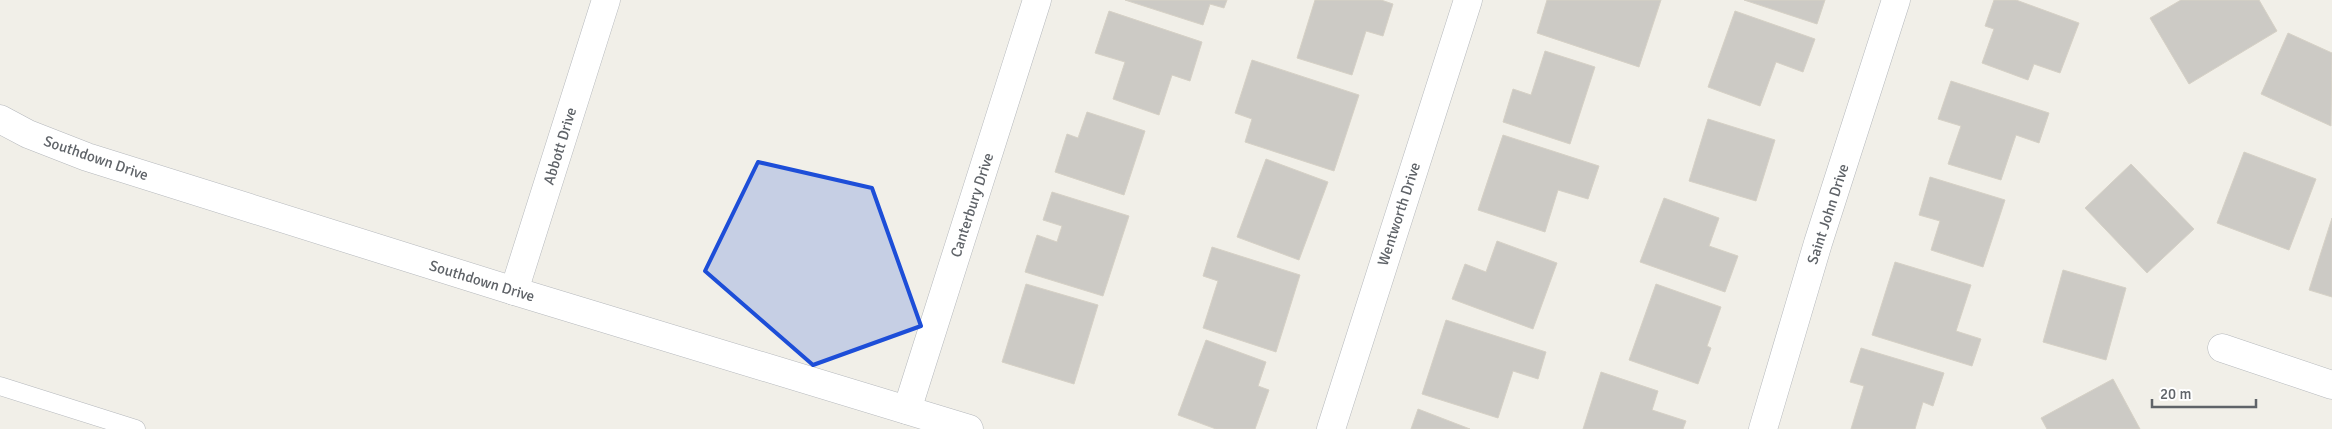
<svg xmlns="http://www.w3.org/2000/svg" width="2332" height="429" font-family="Signika,sans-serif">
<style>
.building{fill:#cccac5;stroke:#d6d1c6}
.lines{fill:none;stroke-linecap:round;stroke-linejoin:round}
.lane-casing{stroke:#b5b8bc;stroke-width:19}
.street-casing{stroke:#b5b8bc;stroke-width:29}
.lane{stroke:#fff;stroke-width:18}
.street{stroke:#fff;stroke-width:28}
.marked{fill:#1d4ed8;fill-opacity:0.2;stroke:#1d4ed8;stroke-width:4;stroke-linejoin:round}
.labels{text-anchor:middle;stroke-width:4;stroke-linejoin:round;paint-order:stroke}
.street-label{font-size:15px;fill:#5f6368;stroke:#fff}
</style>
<rect width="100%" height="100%" fill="#f1efe8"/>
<g class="building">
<path d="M 1125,0 L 1227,0 L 1224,8 L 1210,4 L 1203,25 Z"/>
<path d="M 1315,0 L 1381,0 L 1393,4 L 1383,36 L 1366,31 L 1352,75 L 1297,58 Z"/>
<path d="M 1547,0 L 1661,0 L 1639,67 L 1537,33 Z"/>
<path d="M 1744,0 L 1825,0 L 1817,24 Z"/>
<path d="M 1994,0 L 2016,0 L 2079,23 L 2060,73 L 2034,64 L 2028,80 L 1982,63 L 1994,29 L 1985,26 Z"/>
<path d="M 2181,0 L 2259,0 L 2277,31 L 2189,84 L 2150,18 Z"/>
<path d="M 1109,11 L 1202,42 L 1190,81 L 1172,75 L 1159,115 L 1113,99 L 1125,62 L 1095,53 Z"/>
<path d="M 1735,11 L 1815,39 L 1803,72 L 1776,62 L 1760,106 L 1708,87 Z"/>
<path d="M 2288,33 L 2332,53 L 2331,126 L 2261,94 Z"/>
<path d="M 1545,51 L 1595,67 L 1570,144 L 1503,122 L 1513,89 L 1531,95 Z"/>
<path d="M 1252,60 L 1359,95 L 1334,171 L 1245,142 L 1252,119 L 1235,113 Z"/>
<path d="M 1951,81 L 2049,113 L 2039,143 L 2016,135 L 2001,180 L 1948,164 L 1961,126 L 1938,119 Z"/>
<path d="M 1087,112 L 1145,131 L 1124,195 L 1055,172 L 1067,134 L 1078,138 Z"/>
<path d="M 1708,119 L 1775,140 L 1756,201 L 1689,181 Z"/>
<path d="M 1503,135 L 1599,166 L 1588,199 L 1558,190 L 1545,232 L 1478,210 Z"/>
<path d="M 2244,152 L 2316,179 L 2289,250 L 2217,223 Z"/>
<path d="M 1266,159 L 1328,182 L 1299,260 L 1237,237 Z"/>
<path d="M 2131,164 L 2194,229 L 2147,273 L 2085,208 Z"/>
<path d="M 1930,177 L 2005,200 L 1983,267 L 1931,250 L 1940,221 L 1919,215 Z"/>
<path d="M 1052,192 L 1129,216 L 1103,296 L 1025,272 L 1037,235 L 1057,242 L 1062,226 L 1043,220 Z"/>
<path d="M 1664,198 L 1719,218 L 1709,246 L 1738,256 L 1725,292 L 1640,262 Z"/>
<path d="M 2332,218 L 2332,297 L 2309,290 Z"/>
<path d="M 1497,241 L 1557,263 L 1533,329 L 1452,299 L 1465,264 L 1486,272 Z"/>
<path d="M 1212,247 L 1300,275 L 1276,352 L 1203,328 L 1218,281 L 1203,276 Z"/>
<path d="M 1895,262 L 1971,285 L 1956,331 L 1981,339 L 1972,366 L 1872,335 Z"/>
<path d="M 2063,270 L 2126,288 L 2106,360 L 2043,342 Z"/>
<path d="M 1026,284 L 1098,305 L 1074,384 L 1002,362 Z"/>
<path d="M 1656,284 L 1721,307 L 1707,346 L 1711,348 L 1698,384 L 1629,360 Z"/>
<path d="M 1446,320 L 1546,352 L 1538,379 L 1513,371 L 1498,418 L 1422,394 Z"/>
<path d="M 1206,340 L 1266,362 L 1258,386 L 1269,390 L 1255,429 L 1216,429 L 1178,415 Z"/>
<path d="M 1861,348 L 1944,373 L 1933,406 L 1923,402 L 1915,429 L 1851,429 L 1864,386 L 1850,382 Z"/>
<path d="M 1601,372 L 1658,391 L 1652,410 L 1686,421 L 1683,429 L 1583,429 Z"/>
<path d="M 2113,379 L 2140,429 L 2047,429 L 2041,418 Z"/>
<path d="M 1418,409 L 1470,429 L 1411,429 Z"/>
</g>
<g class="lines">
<g class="lane-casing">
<path id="lane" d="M 0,386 L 136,429"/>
</g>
<g class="street-casing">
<g id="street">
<path d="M 0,119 L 28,134 L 87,157 L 514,291 L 969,429"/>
<path d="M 514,291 L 606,0"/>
<path d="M 2222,348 L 2332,385"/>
<path d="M 907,410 L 1037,0"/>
<path d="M 1331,429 L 1468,0"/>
<path d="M 1763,429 L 1818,243 L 1896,0"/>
</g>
</g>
<use href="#lane" class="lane"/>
<use href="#street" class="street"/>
</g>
<path class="marked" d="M 758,162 L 872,188 L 921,326 L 813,365 L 705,271 Z"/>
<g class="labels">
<g class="street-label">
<text transform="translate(560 146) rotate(-73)" y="5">Abbott Drive</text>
<text transform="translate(96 158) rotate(19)" y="5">Southdown Drive</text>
<text transform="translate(972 205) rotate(-72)" y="5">Canterbury Drive</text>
<text transform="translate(1399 214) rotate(-72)" y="5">Wentworth Drive</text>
<text transform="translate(1828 214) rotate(-72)" y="5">Saint John Drive</text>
<text transform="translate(482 281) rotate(17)" y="5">Southdown Drive</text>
</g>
</g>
<path d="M2152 399v8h104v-8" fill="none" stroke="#5f6368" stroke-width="2.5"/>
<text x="2160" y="399" font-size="15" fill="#5f6368" stroke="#ffffff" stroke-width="4" paint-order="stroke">20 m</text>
</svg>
